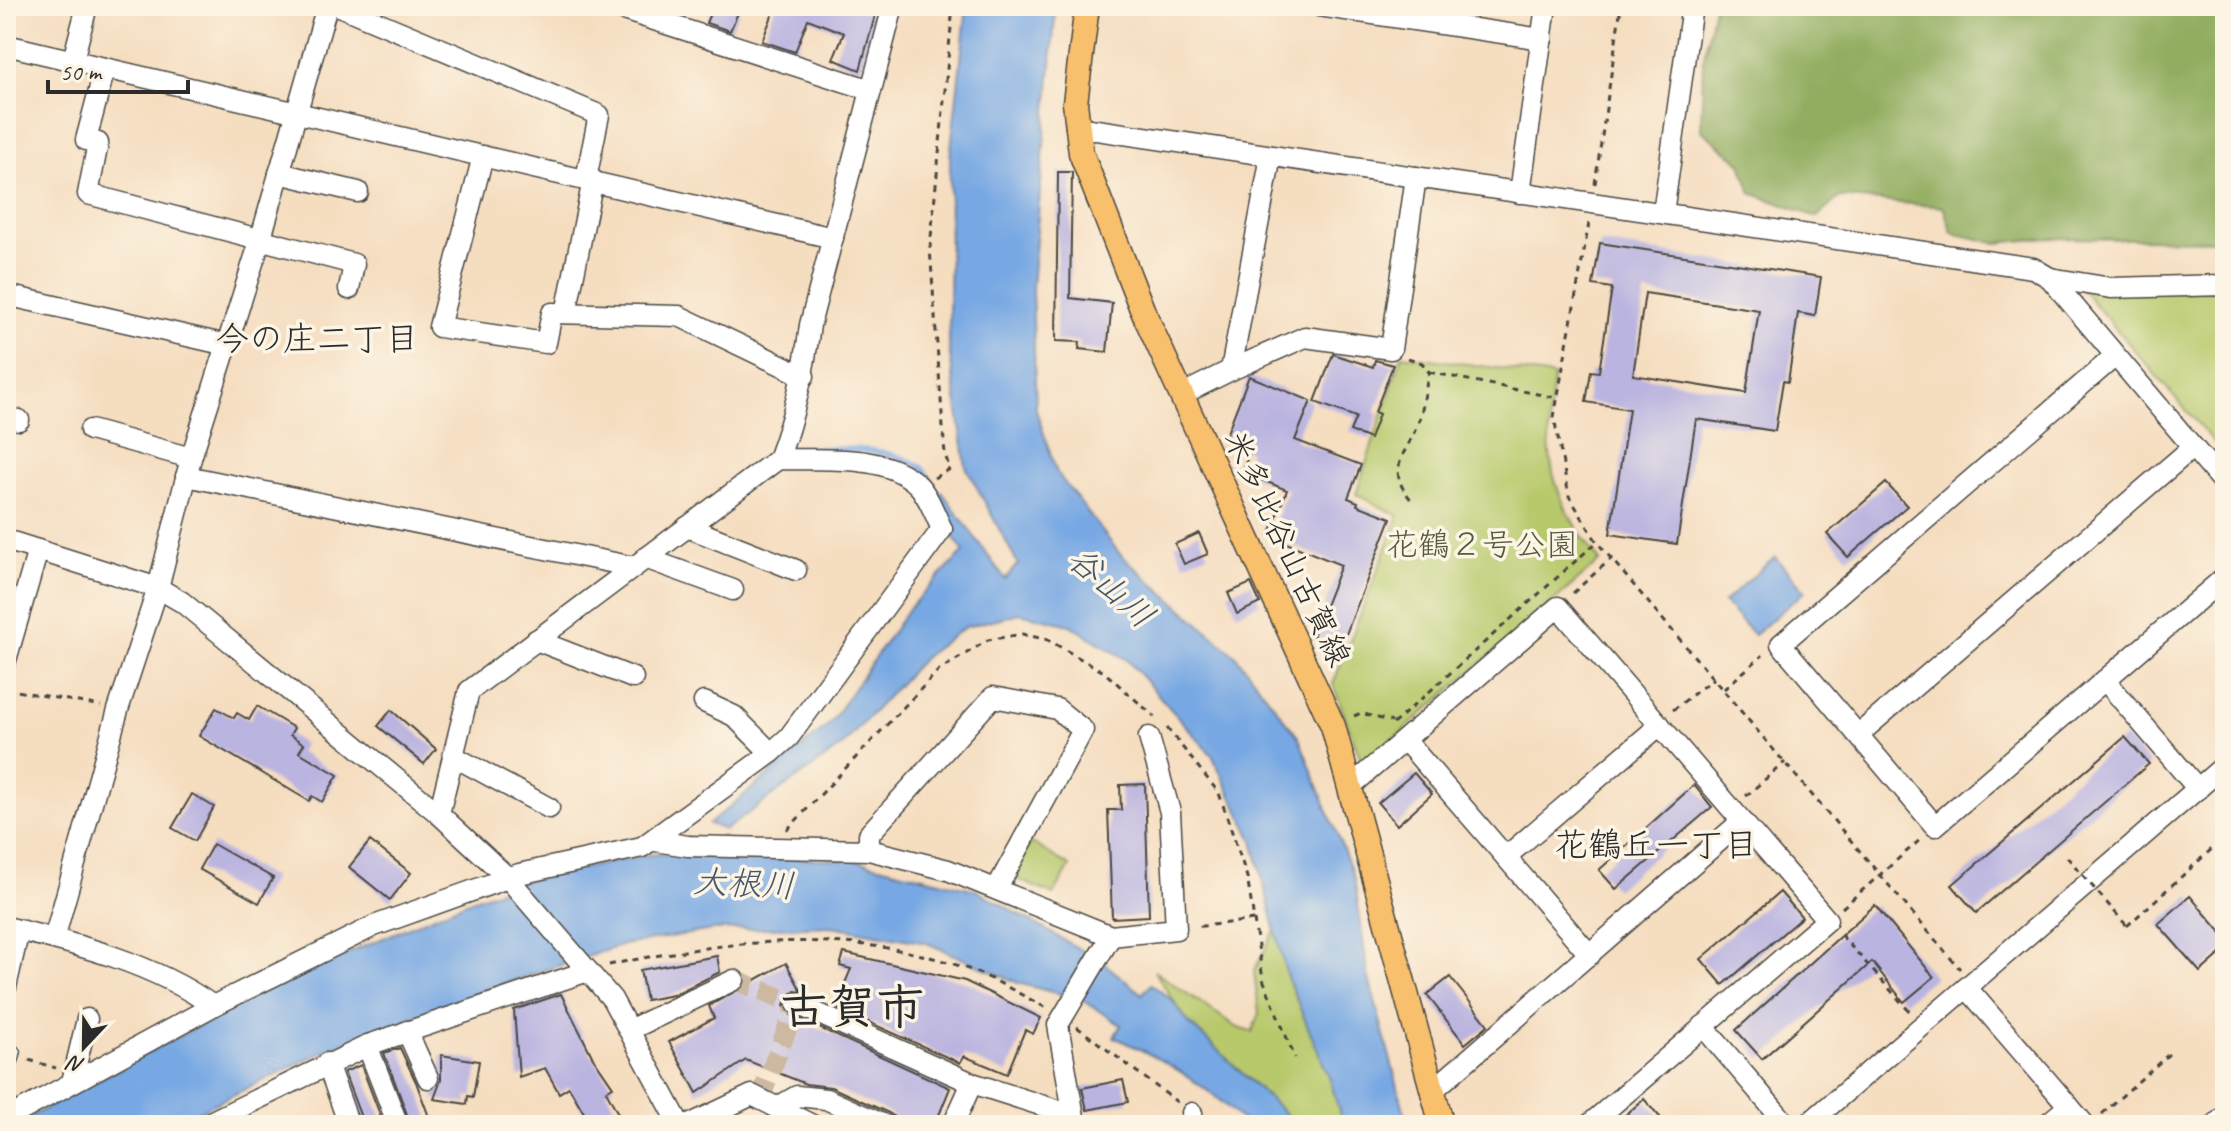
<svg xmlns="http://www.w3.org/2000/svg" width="2231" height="1131" font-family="Caveat,'Klee One',sans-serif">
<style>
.green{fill:#b8c96c;stroke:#727a4c;stroke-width:2}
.forest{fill:#92ad60;stroke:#5e6c46;stroke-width:2}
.water{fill:#78a8e3;stroke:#526a87;stroke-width:2}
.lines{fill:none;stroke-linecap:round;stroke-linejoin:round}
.stream{stroke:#78a8e3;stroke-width:6}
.building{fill:#bab4e0;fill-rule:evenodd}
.minor-tunnel{stroke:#cdb9a2;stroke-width:20;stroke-dasharray:20 10;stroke-linecap:butt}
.minor-casing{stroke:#494641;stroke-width:23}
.major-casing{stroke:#494641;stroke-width:27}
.path{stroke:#494641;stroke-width:3;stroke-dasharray:6 6;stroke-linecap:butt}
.minor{stroke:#fff;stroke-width:20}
.major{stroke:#f8bf6c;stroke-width:24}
.path-bridge{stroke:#494641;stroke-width:3;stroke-dasharray:6 6;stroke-linecap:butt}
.labels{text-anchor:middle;stroke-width:7;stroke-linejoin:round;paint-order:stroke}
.park-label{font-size:32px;fill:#555a3e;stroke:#fcf5e5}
.street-label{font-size:32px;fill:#2b2b2b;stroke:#fcf5e5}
.neighbourhood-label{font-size:34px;fill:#2b2b2b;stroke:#fcf5e5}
.water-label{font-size:34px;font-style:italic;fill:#46576b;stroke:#fcf5e5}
.town-label{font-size:48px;font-weight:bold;fill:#2b2b2b;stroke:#fcf5e5}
</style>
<rect width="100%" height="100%" fill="#fcf5e5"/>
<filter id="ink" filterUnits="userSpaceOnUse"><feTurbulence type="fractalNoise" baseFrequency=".0125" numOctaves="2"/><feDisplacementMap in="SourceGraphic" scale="16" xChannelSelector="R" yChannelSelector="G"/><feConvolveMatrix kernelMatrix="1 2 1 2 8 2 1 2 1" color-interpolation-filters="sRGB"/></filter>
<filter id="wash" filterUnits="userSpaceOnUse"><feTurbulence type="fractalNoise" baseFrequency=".006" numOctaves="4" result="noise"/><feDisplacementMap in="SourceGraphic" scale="32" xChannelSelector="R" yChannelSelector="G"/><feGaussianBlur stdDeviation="1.8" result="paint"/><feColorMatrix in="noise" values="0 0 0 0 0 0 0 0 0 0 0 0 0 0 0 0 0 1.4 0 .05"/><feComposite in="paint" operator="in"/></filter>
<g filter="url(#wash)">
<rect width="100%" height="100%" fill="#f5ddc0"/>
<g class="green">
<path d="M 2078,285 L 2225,291 L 2225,455 Z"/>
<path d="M 1402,355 L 1554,376 C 1541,453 1550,499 1600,561 L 1363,765 L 1333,684 L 1399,516 L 1356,494 Z"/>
<path d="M 1030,842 L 1070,866 L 1054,895 L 1014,878 Z"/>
<path d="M 1277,926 L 1287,977 L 1330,1079 L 1343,1125 L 1297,1125 L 1189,1023 L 1154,971 L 1238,1028 L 1252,1032 L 1259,1013 L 1254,971 Z"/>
</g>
<path class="forest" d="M 1714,6 L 2225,6 L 2225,240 L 2048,238 L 1996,243 L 1952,233 L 1943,207 L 1840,197 L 1817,217 L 1751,193 L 1741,163 L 1701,130 L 1703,62 Z"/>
<g class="water">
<path d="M 967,6 L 1056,6 L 1032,287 L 1036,410 L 1057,473 L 1120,554 L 1236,656 L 1299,738 L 1354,877 L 1368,975 L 1408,1125 L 1343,1125 L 1330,1079 L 1287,977 L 1253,840 L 1212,755 L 1127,660 L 1070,625 L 1020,613 L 965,627 L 924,657 L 842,746 L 725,830 L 709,824 L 829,725 L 908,609 L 964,552 L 927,501 L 942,492 L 1005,579 L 1018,564 L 966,467 L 949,349 L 950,157 Z"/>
<path d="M 1775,557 L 1805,591 L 1754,635 L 1724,602 Z"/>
<path d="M 654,854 L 855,860 L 976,890 L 1104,963 L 1142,994 L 1151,984 L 1172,1000 L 1189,1023 L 1297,1125 L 1247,1125 C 1204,1083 1169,1062 1114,1037 L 1121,1025 L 1082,1000 L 1018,983 L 927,943 L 832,926 L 712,930 L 623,945 L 487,989 L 331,1048 L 170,1125 L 15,1125 L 268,988 L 471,900 L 534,878 Z"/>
</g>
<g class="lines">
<g class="stream">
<path d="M 796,449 C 834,449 886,445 920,467 C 928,473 935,490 940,499"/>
<path d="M 499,1125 L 507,1125"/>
</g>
</g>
<g id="blocks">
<g class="building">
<path d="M 713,6 L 741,6 L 730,31 L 706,23 Z"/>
<path d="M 776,6 L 846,6 L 875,16 L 860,70 L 833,59 L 844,33 L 808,19 L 795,52 L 762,41 Z"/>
<path d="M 1058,172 L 1072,172 L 1070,298 L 1112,303 L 1107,352 L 1079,349 L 1080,342 L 1056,341 Z"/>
<path d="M 1600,243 L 1821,277 L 1815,316 L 1798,313 L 1788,382 L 1783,381 L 1775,431 L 1696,419 L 1677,544 L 1610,534 L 1629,409 L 1586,402 L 1591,371 L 1599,372 L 1612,288 L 1593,285 ZM 1645,293 L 1759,310 L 1746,393 L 1633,375 Z"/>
<path d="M 1333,354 L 1373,367 L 1375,360 L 1393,365 L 1375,412 L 1379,414 L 1370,439 L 1350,431 L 1356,417 L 1315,402 Z"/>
<path d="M 1249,376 L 1311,401 L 1295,440 L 1361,465 L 1348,498 L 1358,502 L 1357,505 L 1391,518 L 1341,647 L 1313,636 L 1341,565 L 1269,536 L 1287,490 L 1242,472 L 1250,451 L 1224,441 Z"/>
<path d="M 1886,483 L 1907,506 L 1848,557 L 1827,534 Z"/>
<path d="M 1199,533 L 1208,554 L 1184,564 L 1175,544 Z"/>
<path d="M 1251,583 L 1260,603 L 1237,614 L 1228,593 Z"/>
<path d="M 257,706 L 294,728 L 290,735 L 304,744 L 299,752 L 338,775 L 322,802 L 312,796 L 309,801 L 199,736 L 216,708 L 234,718 L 237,713 L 249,720 Z"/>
<path d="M 391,710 L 436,749 L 424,764 L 378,726 Z"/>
<path d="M 2125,737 L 2149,764 L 1976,913 L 1952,885 Z"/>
<path d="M 1414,773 L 1432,794 L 1397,825 L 1378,803 Z"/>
<path d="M 1145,784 L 1149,916 L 1112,918 L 1108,810 L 1121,810 L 1120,785 Z"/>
<path d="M 1694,785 L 1712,807 L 1616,889 L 1599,870 Z"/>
<path d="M 192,794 L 214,807 L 195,841 L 172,828 Z"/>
<path d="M 370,841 L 411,873 L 390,900 L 349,867 Z"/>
<path d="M 213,844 L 273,878 L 259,903 L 199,869 Z"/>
<path d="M 1780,892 L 1802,917 L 1723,985 L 1701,959 Z"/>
<path d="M 2190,896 L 2225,937 L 2225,950 L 2200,972 L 2158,924 Z"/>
<path d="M 1875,905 L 1934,977 L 1904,1002 L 1872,962 L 1762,1059 L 1736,1030 Z"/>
<path d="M 844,953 L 965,981 L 1041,1018 L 1033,1034 L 1025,1030 L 1007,1074 L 964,1056 L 960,1063 L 835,1007 L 851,969 L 840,966 Z"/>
<path d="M 717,956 L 720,972 L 673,995 L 646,1000 L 640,970 Z"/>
<path d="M 786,963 L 802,992 L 795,991 L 786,998 L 784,1006 L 791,1015 L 950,1088 L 935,1125 L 905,1125 L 889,1113 L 831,1087 L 806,1084 L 746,1060 L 697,1093 L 669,1042 L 714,1018 L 709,1006 Z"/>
<path d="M 1450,977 L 1488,1025 L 1465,1044 L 1427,995 Z"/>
<path d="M 561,994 L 592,1056 L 613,1087 L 606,1091 L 624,1125 L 591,1125 L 569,1087 L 559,1093 L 545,1068 L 519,1077 L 514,1010 Z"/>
<path d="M 400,1048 L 416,1082 L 432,1125 L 411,1125 L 384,1053 Z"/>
<path d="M 441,1055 L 479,1061 L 473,1097 L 468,1096 L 467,1104 L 434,1099 L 441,1080 Z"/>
<path d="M 361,1065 L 384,1125 L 364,1125 L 354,1099 L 344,1072 Z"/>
<path d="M 1123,1080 L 1128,1102 L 1087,1110 L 1082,1088 Z"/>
<path d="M 1644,1099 L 1667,1125 L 1614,1125 Z"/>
</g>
</g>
</g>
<g filter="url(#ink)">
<use href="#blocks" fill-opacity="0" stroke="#494641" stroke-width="2"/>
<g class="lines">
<path class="minor-tunnel" d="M 734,980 L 797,1004 L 761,1096"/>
<g class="minor-casing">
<g id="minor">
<path d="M 339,6 L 599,115 L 586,179"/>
<path d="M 611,6 L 871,90"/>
<path d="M 1319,6 L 1542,39"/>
<path d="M 6,45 L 833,238"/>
<path d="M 73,60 L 87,6"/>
<path d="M 105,68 L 86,140 L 98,143 L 88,194 L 354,264 L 349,289"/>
<path d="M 1076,127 L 2033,268 L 2050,278 L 2225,485"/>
<path d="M 483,156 L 439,327 L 546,343 L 552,313 L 679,316 L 804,376"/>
<path d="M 279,173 L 358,192"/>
<path d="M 1520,193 L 1546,6"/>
<path d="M 1663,213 L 1692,6"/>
<path d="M 2050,278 L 2111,288 L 2225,285"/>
<path d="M 6,295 L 227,345"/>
<path d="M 566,313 L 593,180"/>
<path d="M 2114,357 L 1781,644 L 1935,826 L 2225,577"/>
<path d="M 1231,370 L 1305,337 L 1391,349 L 1416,177"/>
<path d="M 1181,395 L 1231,370 L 1271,156"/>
<path d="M 6,418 L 19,420"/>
<path d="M 90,430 L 191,458"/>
<path d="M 186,476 L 634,567"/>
<path d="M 687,527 L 796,570"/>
<path d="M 6,540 L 158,588 L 182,602 L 439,814 L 508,878 L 612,999 L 680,1125"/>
<path d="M 645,558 L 733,590"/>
<path d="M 536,640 L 633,678"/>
<path d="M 6,660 L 38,550"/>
<path d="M 2105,680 L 2198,789"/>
<path d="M 704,702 L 734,716 L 771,753"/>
<path d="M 1859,734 L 2193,447"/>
<path d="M 1405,740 L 1590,955"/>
<path d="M 453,756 L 549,808"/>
<path d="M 1351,786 L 1558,607 L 1827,920 L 1589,1125"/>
<path d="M 439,814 L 469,691 L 778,459 C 795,415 804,372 810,325 L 893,6"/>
<path d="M 655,841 L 688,846 L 869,850 L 948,870 L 1111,936 L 1176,929 L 1170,812 L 1149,737"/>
<path d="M 869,850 L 869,834 L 993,697 L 1057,709 L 1083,730 L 997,888"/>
<path d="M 1508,855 L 1660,725"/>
<path d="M 6,927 C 77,944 153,963 213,1006"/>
<path d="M 54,939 L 118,710 L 158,588 L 191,458 L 260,241 L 327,6"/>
<path d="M 6,987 L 19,930"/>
<path d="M 1967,988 L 2085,1125"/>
<path d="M 797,1004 L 972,1083 L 1072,1115"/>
<path d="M 1703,1026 L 1787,1125"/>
<path d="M 629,1030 L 734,980"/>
<path d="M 407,1031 L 428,1078"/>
<path d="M 367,1045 L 398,1125"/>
<path d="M 6,1053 L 10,1054 L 6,1066"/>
<path d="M 327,1063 L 349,1125"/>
<path d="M 72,1082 L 87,1019"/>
<path d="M 1431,1092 L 1742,821"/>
<path d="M 776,1108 L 797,1096 L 826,1099 L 884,1125"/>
<path d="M 1192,1113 L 1193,1125"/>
<path d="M 6,1119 L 213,1006 L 374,926 L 519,874 L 642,847 L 771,753 L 789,737 L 942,529 C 935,515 928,495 918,485 C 884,452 822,461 778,459"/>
<path d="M 1075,1123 L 1058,1025 L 1111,936"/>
<path d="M 204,1125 L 371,1044 L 588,971"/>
<path d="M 689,1125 L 752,1095 L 812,1125"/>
<path d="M 953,1125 L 972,1083"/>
<path d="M 1807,1125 L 2225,765"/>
<path d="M 2046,1125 L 2069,1106"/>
<path d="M 2215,1125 L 2225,1116"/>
</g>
</g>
<g class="major-casing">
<path id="major" d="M 1087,6 L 1075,103 L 1081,153 L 1142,309 L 1333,726 L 1442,1125"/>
</g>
<g class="path">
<path d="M 1595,184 L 1621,6"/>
<path d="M 1589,223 L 1554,417 L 1569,496 L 1597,542 L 1960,969"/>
<path d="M 1408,358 L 1422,363 L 1429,372 C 1425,388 1424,407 1418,423 C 1405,458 1383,469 1414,503"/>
<path d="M 1429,372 L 1557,398"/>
<path d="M 934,478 L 950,469 L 945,455 L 930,248 L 953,6"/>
<path d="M 1573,593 L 1612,558"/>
<path d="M 6,689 L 101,706"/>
<path d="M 1724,689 L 1763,655"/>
<path d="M 1673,710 L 1714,678"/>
<path d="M 1354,716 L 1361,713 L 1392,722"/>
<path d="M 1393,724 L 1597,542"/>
<path d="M 1167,728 L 1219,793 L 1247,877 L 1254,920 L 1194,927"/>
<path d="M 1746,796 L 1785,762"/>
<path d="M 787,830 L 938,671 L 988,640 L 1022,634 L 1048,640 L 1104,672 L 1155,717"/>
<path d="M 1842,908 L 1921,839"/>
<path d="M 1254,920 L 1263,979 L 1295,1058"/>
<path d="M 2127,926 L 2225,837"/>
<path d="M 1841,935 L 1911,1013"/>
<path d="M 609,965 C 730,939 858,926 976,972 C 1001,982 1024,997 1047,1008"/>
<path d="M 1077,1027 L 1177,1102"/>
<path d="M 29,1060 L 56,1068"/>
<path d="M 2102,1114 L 2169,1054"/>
</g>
<use href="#minor" class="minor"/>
<use href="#major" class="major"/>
<path class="path-bridge" d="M 2067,857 L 2127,926"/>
</g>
</g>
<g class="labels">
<g class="park-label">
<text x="1482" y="555">花鶴２号公園</text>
</g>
<g class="street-label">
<text transform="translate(1288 548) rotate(65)" y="11">米多比谷山古賀線</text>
</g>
<g class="neighbourhood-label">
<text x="317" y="350">今の庄二丁目</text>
<text x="1656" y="856">花鶴丘一丁目</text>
</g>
<g class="water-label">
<text transform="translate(1112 587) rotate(42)" y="12">谷山川</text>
<text transform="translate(744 883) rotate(3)" y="12">大根川</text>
</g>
<g class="town-label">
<text x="852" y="1023">古賀市</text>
</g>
</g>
<rect width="2231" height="1131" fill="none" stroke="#fcf5e5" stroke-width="32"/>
<g transform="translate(84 1047) rotate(202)" stroke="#fcf5e5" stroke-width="6" paint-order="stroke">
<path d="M0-6L14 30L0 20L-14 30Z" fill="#2b2b2b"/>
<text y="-12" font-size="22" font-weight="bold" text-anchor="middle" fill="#2b2b2b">N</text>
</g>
<path d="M48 80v12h140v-12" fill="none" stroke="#2b2b2b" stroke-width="4"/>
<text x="60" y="80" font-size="24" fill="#2b2b2b" stroke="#fcf5e5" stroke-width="6" paint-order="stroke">50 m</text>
</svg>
